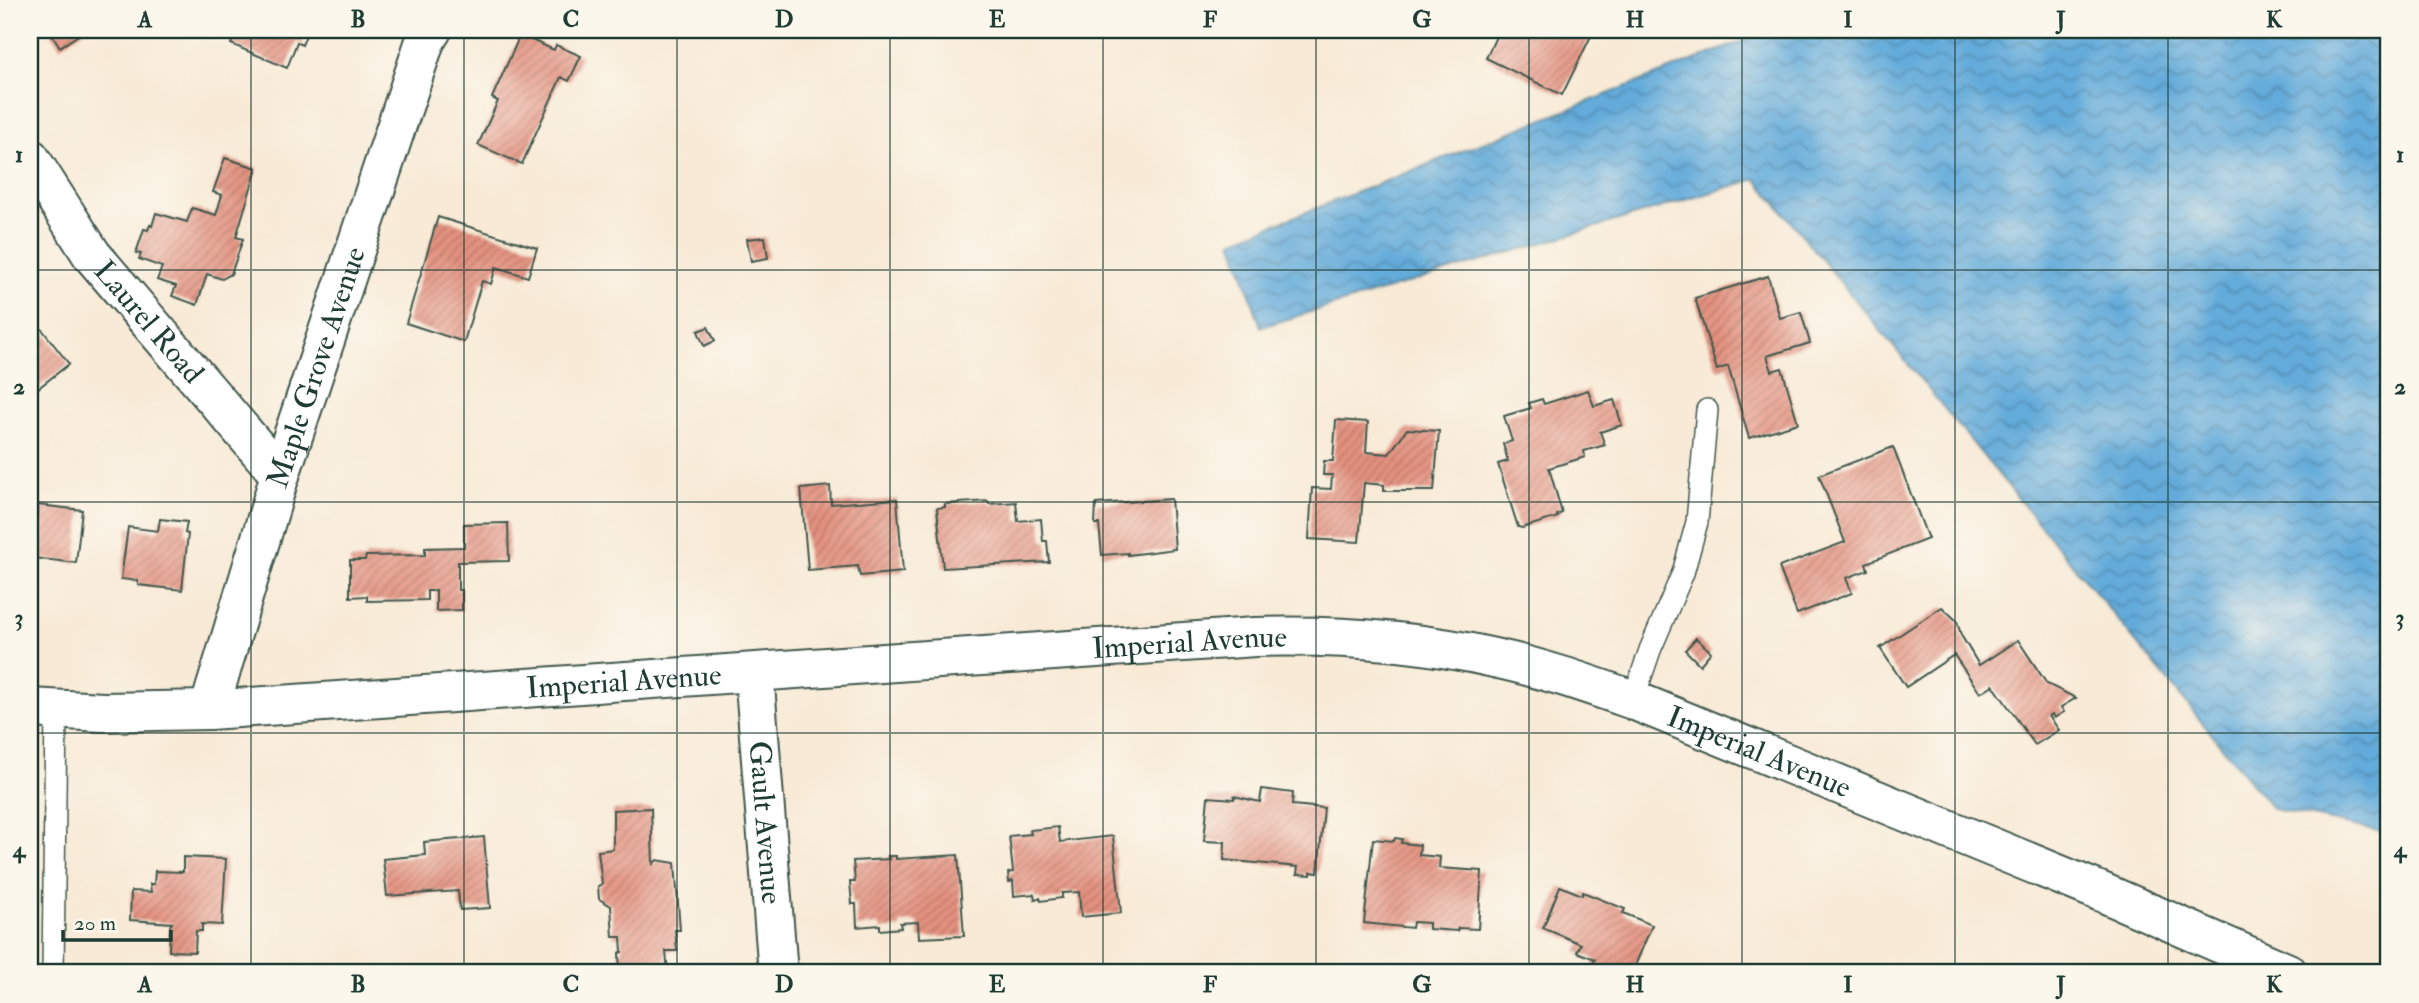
<svg xmlns="http://www.w3.org/2000/svg" width="2419" height="1003" font-family="'IM FELL Double Pica',serif">
<style>
.water{fill:url(#water-waves);stroke:#417487;stroke-width:2}
.building{fill:url(#building-hatch)}
.lines{fill:none;stroke-linecap:round;stroke-linejoin:round}
.lane-casing{stroke:#40574c;stroke-width:24}
.street-casing{stroke:#40574c;stroke-width:42}
.lane{stroke:#fff;stroke-width:21}
.street{stroke:#fff;stroke-width:38}
.grid{fill:none;stroke:#1f3d34;stroke-width:2;stroke-opacity:0.55}
.labels{text-anchor:middle;stroke-width:7;stroke-linejoin:round;paint-order:stroke}
.street-label{font-size:30px;fill:#1f3d34;stroke:#fbf7ec}
.neatline{fill:none;stroke:#1f3d34;stroke-width:2.5}
.grid-label{font-size:23px;text-anchor:middle;font-weight:bold;fill:#1f3d34}
</style>
<defs>
<pattern id="water-waves" width="16" height="10" patternUnits="userSpaceOnUse" patternTransform="scale(1.75)"><rect width="16" height="10" fill="#63abda"/><path d="M0 5q4-4 8 0t8 0" fill="none" stroke="#518cb2"/></pattern>
<pattern id="building-hatch" width="6" height="6" patternUnits="userSpaceOnUse" patternTransform="scale(1.75)"><rect width="6" height="6" fill="#e4917f"/><path d="M-1 1l2-2M0 6l6-6M5 7l2-2" fill="none" stroke="#b87869"/></pattern>
</defs>
<rect width="100%" height="100%" fill="#fbf7ec"/>
<filter id="ink" filterUnits="userSpaceOnUse"><feTurbulence type="fractalNoise" baseFrequency=".0143" numOctaves="2"/><feDisplacementMap in="SourceGraphic" scale="14" xChannelSelector="R" yChannelSelector="G"/><feConvolveMatrix kernelMatrix="1 2 1 2 8 2 1 2 1" color-interpolation-filters="sRGB"/></filter>
<filter id="wash" filterUnits="userSpaceOnUse"><feTurbulence type="fractalNoise" baseFrequency=".00686" numOctaves="4" result="noise"/><feDisplacementMap in="SourceGraphic" scale="28" xChannelSelector="R" yChannelSelector="G"/><feGaussianBlur stdDeviation="1.57" result="paint"/><feColorMatrix in="noise" values="0 0 0 0 0 0 0 0 0 0 0 0 0 0 0 0 0 1.4 0 .05"/><feComposite in="paint" operator="in"/></filter>
<g filter="url(#wash)">
<rect width="100%" height="100%" fill="#f8ead7"/>
<path class="water" d="M 1753,30 L 2389,30 L 2389,833 L 2273,809 L 1756,179 L 1261,327 L 1232,241 L 1751,38 Z"/>
<g id="blocks">
<g class="building">
<path d="M 49,30 L 86,30 L 60,47 Z"/>
<path d="M 237,30 L 308,30 L 302,45 L 297,42 L 287,68 L 231,44 Z"/>
<path d="M 1499,30 L 1594,30 L 1562,95 L 1486,58 Z"/>
<path d="M 520,35 L 554,50 L 556,45 L 581,56 L 569,81 L 561,77 L 522,164 L 478,145 L 498,101 L 492,98 Z"/>
<path d="M 225,158 L 257,168 L 236,237 L 243,239 L 231,274 L 222,279 L 207,274 L 197,305 L 172,296 L 176,286 L 157,280 L 162,267 L 139,259 L 141,254 L 136,253 L 144,229 L 148,230 L 150,225 L 152,226 L 156,213 L 187,222 L 192,208 L 216,215 L 222,195 L 213,192 Z"/>
<path d="M 438,217 L 537,248 L 528,277 L 496,267 L 491,284 L 482,281 L 464,342 L 406,323 Z"/>
<path d="M 765,237 L 768,258 L 751,261 L 747,239 Z"/>
<path d="M 1768,276 L 1780,318 L 1801,312 L 1810,343 L 1767,356 L 1772,371 L 1782,368 L 1798,423 L 1749,438 L 1728,366 L 1717,370 L 1695,298 Z"/>
<path d="M 30,314 L 69,364 L 32,393 L 30,390 Z"/>
<path d="M 708,327 L 715,341 L 704,346 L 698,331 Z"/>
<path d="M 1588,390 L 1594,406 L 1614,400 L 1622,425 L 1600,432 L 1605,445 L 1584,451 L 1585,457 L 1549,468 L 1562,513 L 1557,515 L 1558,517 L 1522,528 L 1518,527 L 1498,464 L 1508,461 L 1503,444 L 1512,441 L 1504,416 L 1531,408 L 1529,403 L 1542,399 L 1544,404 Z"/>
<path d="M 1336,420 L 1368,422 L 1366,452 L 1389,454 L 1407,429 L 1439,431 L 1434,491 L 1384,491 L 1384,485 L 1364,483 L 1359,542 L 1309,539 L 1312,488 L 1331,489 L 1332,475 L 1323,475 L 1324,461 L 1333,461 Z"/>
<path d="M 1893,447 L 1928,539 L 1866,563 L 1868,570 L 1846,578 L 1852,593 L 1797,614 L 1779,567 L 1845,542 L 1819,475 Z"/>
<path d="M 830,486 L 831,504 L 897,499 L 903,572 L 860,576 L 858,566 L 808,570 L 801,489 Z"/>
<path d="M 1171,499 L 1175,549 L 1128,555 L 1128,553 L 1102,555 L 1099,524 L 1095,524 L 1096,504 Z"/>
<path d="M 988,501 L 989,504 L 1016,502 L 1018,521 L 1041,519 L 1043,541 L 1047,541 L 1049,562 L 943,568 L 937,508 L 945,507 L 945,504 Z"/>
<path d="M 38,505 L 82,510 L 76,563 L 34,558 L 33,571 L 30,570 L 30,528 L 35,529 Z"/>
<path d="M 160,519 L 187,522 L 185,533 L 188,534 L 182,590 L 138,585 L 138,581 L 121,579 L 128,527 L 158,531 Z"/>
<path d="M 508,523 L 509,561 L 458,562 L 458,590 L 462,590 L 462,610 L 436,611 L 436,591 L 427,591 L 427,600 L 367,601 L 367,596 L 350,597 L 350,560 L 365,560 L 366,556 L 425,555 L 425,548 L 464,547 L 464,524 Z"/>
<path d="M 1942,607 L 1957,621 L 1961,635 L 1979,665 L 2018,640 L 2047,684 L 2076,698 L 2061,707 L 2064,712 L 2054,718 L 2052,714 L 2049,716 L 2059,730 L 2035,745 L 1993,685 L 1980,693 L 1954,655 L 1906,687 L 1880,648 Z"/>
<path d="M 1696,638 L 1711,652 L 1700,665 L 1685,650 Z"/>
<path d="M 1262,789 L 1293,793 L 1292,805 L 1324,808 L 1318,873 L 1311,872 L 1311,875 L 1297,874 L 1298,867 L 1224,860 L 1225,842 L 1204,841 L 1208,797 L 1234,799 L 1234,796 L 1260,802 Z"/>
<path d="M 651,808 L 653,864 L 657,860 L 675,863 L 680,930 L 675,930 L 677,951 L 666,951 L 668,973 L 620,973 L 619,953 L 622,952 L 621,937 L 613,937 L 611,906 L 599,899 L 598,886 L 602,884 L 598,851 L 613,849 L 613,810 Z"/>
<path d="M 1058,827 L 1060,842 L 1113,836 L 1121,913 L 1081,917 L 1079,892 L 1062,893 L 1062,898 L 1041,901 L 1040,898 L 1035,899 L 1034,894 L 1014,896 L 1013,881 L 1009,882 L 1008,873 L 1013,872 L 1009,836 L 1031,834 L 1030,830 Z"/>
<path d="M 484,837 L 490,908 L 460,910 L 458,891 L 387,896 L 383,859 L 425,855 L 424,842 Z"/>
<path d="M 1395,838 L 1402,839 L 1401,843 L 1420,845 L 1419,855 L 1440,857 L 1439,868 L 1482,871 L 1478,929 L 1458,928 L 1457,931 L 1429,929 L 1429,923 L 1413,922 L 1412,928 L 1364,923 L 1373,839 L 1394,841 Z"/>
<path d="M 958,855 L 964,936 L 919,938 L 918,922 L 900,923 L 901,928 L 880,930 L 880,925 L 857,927 L 856,904 L 852,904 L 850,882 L 855,882 L 853,861 L 889,859 L 888,856 L 896,856 L 896,859 Z"/>
<path d="M 183,857 L 226,859 L 222,925 L 202,924 L 202,931 L 196,931 L 195,952 L 169,951 L 170,926 L 172,923 L 130,920 L 131,891 L 151,892 L 150,884 L 154,884 L 155,871 L 183,872 Z"/>
<path d="M 1560,886 L 1582,895 L 1583,892 L 1625,909 L 1623,913 L 1652,925 L 1632,973 L 1589,973 L 1595,959 L 1577,952 L 1581,944 L 1543,928 Z"/>
</g>
</g>
</g>
<g filter="url(#ink)">
<use href="#blocks" fill-opacity="0" stroke="#40574c" stroke-width="2"/>
<g class="lines">
<g class="lane-casing">
<g id="lane">
<path d="M 1633,700 L 1650,650 L 1683,573 L 1697,522 L 1707,410"/>
<path d="M 53,973 L 56,710"/>
</g>
</g>
<g class="street-casing">
<g id="street">
<path id="s1" d="M 30,158 L 92,255 L 280,475"/>
<path id="s2" d="M 754,673 L 778,973"/>
<path id="s3" d="M 30,708 L 103,712 L 209,710 L 1255,637 C 1335,635 1416,640 1494,658 C 1542,668 1587,684 1633,700 L 2104,893 L 2288,973"/>
<path id="s4" d="M 209,710 L 280,475 L 425,41 L 432,30"/>
</g>
</g>
<use href="#lane" class="lane"/>
<use href="#street" class="street"/>
</g>
</g>
<path class="grid" d="M 251,30 L 251,973M 464,30 L 464,973M 677,30 L 677,973M 890,30 L 890,973M 1103,30 L 1103,973M 1316,30 L 1316,973M 1529,30 L 1529,973M 1742,30 L 1742,973M 1955,30 L 1955,973M 2168,30 L 2168,973M 30,270 L 2389,270M 30,502 L 2389,502M 30,733 L 2389,733"/>
<g class="labels">
<g class="street-label">
<text dy="10" stroke="none"><textPath href="#s1" startOffset="203">Laurel Road</textPath></text>
<text dy="10" stroke="none"><textPath href="#s4" startOffset="359">Maple Grove Avenue</textPath></text>
<text dy="10" stroke="none"><textPath href="#s3" startOffset="1162">Imperial Avenue</textPath></text>
<text dy="10" stroke="none"><textPath href="#s3" startOffset="595">Imperial Avenue</textPath></text>
<text dy="10" stroke="none"><textPath href="#s3" startOffset="1750">Imperial Avenue</textPath></text>
<text dy="10" stroke="none"><textPath href="#s2" startOffset="150">Gault Avenue</textPath></text>
</g>
</g>
<rect width="2419" height="1003" fill="none" stroke="#fbf7ec" stroke-width="77"/>
<path d="M63 930v10h108v-10" fill="none" stroke="#1f3d34" stroke-width="3.5"/>
<text x="74" y="930" font-size="21" fill="#1f3d34" stroke="#fbf7ec" stroke-width="5" paint-order="stroke">20 m</text>
<rect x="38" y="38" width="2342" height="926" class="neatline"/>
<g class="grid-label">
<text x="145" y="27">A</text>
<text x="358" y="27">B</text>
<text x="571" y="27">C</text>
<text x="784" y="27">D</text>
<text x="997" y="27">E</text>
<text x="1210" y="27">F</text>
<text x="1422" y="27">G</text>
<text x="1635" y="27">H</text>
<text x="1848" y="27">I</text>
<text x="2061" y="27">J</text>
<text x="2274" y="27">K</text>
<text x="19" y="162">1</text>
<text x="2400" y="162">1</text>
<text x="19" y="394">2</text>
<text x="2400" y="394">2</text>
<text x="19" y="625">3</text>
<text x="2400" y="625">3</text>
<text x="19" y="857">4</text>
<text x="2400" y="857">4</text>
<text x="145" y="992">A</text>
<text x="358" y="992">B</text>
<text x="571" y="992">C</text>
<text x="784" y="992">D</text>
<text x="997" y="992">E</text>
<text x="1210" y="992">F</text>
<text x="1422" y="992">G</text>
<text x="1635" y="992">H</text>
<text x="1848" y="992">I</text>
<text x="2061" y="992">J</text>
<text x="2274" y="992">K</text>
</g>
</svg>
